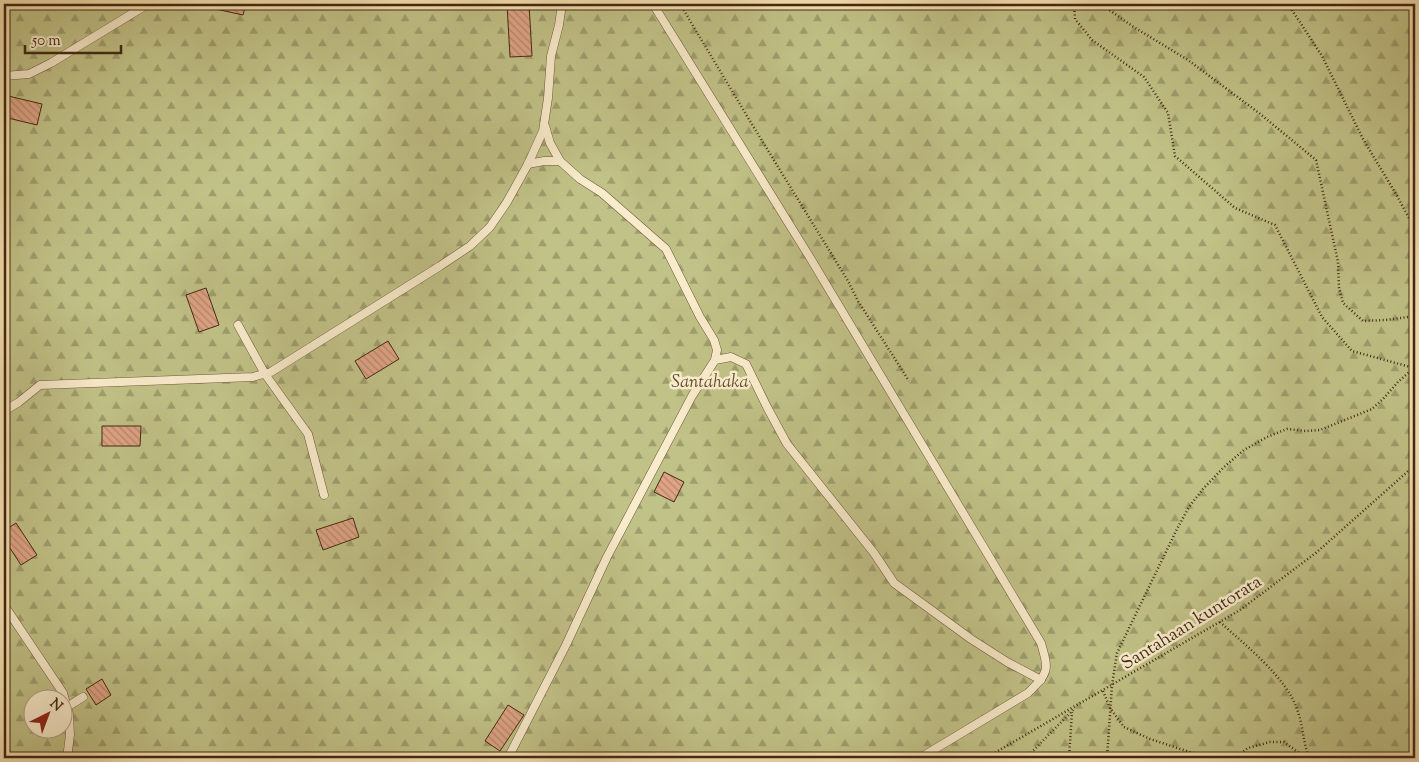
<svg xmlns="http://www.w3.org/2000/svg" width="1419" height="762" font-family="'Sorts Mill Goudy',serif">
<style>
.forest{fill:url(#forest-firs);stroke:#81754d;fill-rule:evenodd}
.building{fill:url(#building-back-hatch);stroke:#412813}
.lines{fill:none;stroke-linecap:round;stroke-linejoin:round}
.service-casing{stroke:#6e563a;stroke-width:9}
.path{stroke:#412813;stroke-width:2.5;stroke-dasharray:1 2.5;stroke-linecap:butt}
.service{stroke:#f9eccc;stroke-width:8}
.labels{text-anchor:middle;stroke-width:5;stroke-linejoin:round;paint-order:stroke}
.park-label{font-size:18px;font-style:italic;fill:#614e30;stroke:#f9eccc}
.street-label{font-size:18px;fill:#412813;stroke:#f9eccc}
</style>
<defs>
<pattern id="forest-firs" width="22" height="20" patternUnits="userSpaceOnUse" patternTransform="scale(1.25)"><rect width="22" height="20" fill="#c1c287"/><path d="M5 1l3.5 6h-7zM16 11l3.5 6h-7z" fill="#9e9e6d"/></pattern>
<pattern id="building-back-hatch" width="6" height="6" patternUnits="userSpaceOnUse" patternTransform="scale(1.25)"><rect width="6" height="6" fill="#dfa485"/><path d="M-1 5l2 2M0 0l6 6M5-1l2 2" fill="none" stroke="#b6866c"/></pattern>
</defs>
<rect width="100%" height="100%" fill="#f6e2b0"/>
<filter id="stains"><feTurbulence type="fractalNoise" baseFrequency=".004" numOctaves="4"/><feColorMatrix values="0 0 0 0 .2 0 0 0 0 .09 0 0 0 0 .02 0 0 0 .5 -.17"/></filter>
<radialGradient id="worn" r=".72"><stop offset=".6" stop-color="#630" stop-opacity="0"/><stop offset="1" stop-color="#630" stop-opacity=".3"/></radialGradient>
<path class="forest" d="M 4,4 L 1415,4 L 1415,758 L 4,758 ZM 32,700 L 62,700 L 62,730 L 32,730 Z"/>
<g class="building">
<path d="M 212,4 L 246,4 L 243,15 L 211,8 Z"/>
<path d="M 507,4 L 529,4 L 532,56 L 510,57 Z"/>
<path d="M 4,95 L 42,104 L 37,125 L 4,117 Z"/>
<path d="M 206,288 L 219,325 L 199,332 L 186,295 Z"/>
<path d="M 388,341 L 399,359 L 366,379 L 355,361 Z"/>
<path d="M 102,426 L 141,426 L 140,446 L 102,446 Z"/>
<path d="M 664,472 L 684,482 L 674,502 L 654,492 Z"/>
<path d="M 353,518 L 359,537 L 323,550 L 316,530 Z"/>
<path d="M 16,523 L 37,555 L 21,565 L 4,539 L 4,531 Z"/>
<path d="M 102,679 L 111,695 L 96,705 L 86,689 Z"/>
<path d="M 508,705 L 524,715 L 500,751 L 485,741 Z"/>
</g>
<g class="lines">
<g class="service-casing">
<g id="service">
<path d="M 653,4 L 809,256 L 1041,643 C 1049,671 1049,672 1028,693 L 920,758"/>
<path d="M 4,76 L 29,74 L 51,63 L 148,4"/>
<path d="M 545,126 L 550,143 L 560,161"/>
<path d="M 528,164 L 544,161 L 560,161 L 580,179 L 602,193 L 666,249 L 700,317 L 714,340 L 717,350 L 715,360"/>
<path d="M 238,325 L 265,374 L 308,434 L 324,495"/>
<path d="M 4,411 L 19,402 L 40,385 L 253,377 L 271,372 L 440,266 L 470,246 L 490,227 L 507,202 L 528,164 L 543,131 L 548,98 L 551,56 L 559,25 L 562,4"/>
<path d="M 4,605 L 63,693 L 69,714 L 70,735 L 67,758"/>
<path d="M 67,707 L 83,697"/>
<path d="M 508,758 L 566,645 L 607,557 L 692,396 L 715,360 L 731,357 L 746,364 L 767,407 L 787,444 L 874,553 L 894,583 L 971,639 L 1007,662 L 1041,680"/>
</g>
</g>
<g class="path">
<path d="M 680,4 L 753,126 L 848,281 L 858,301 L 909,381"/>
<path d="M 1074,4 L 1075,19 L 1092,40 L 1144,77 L 1168,113 L 1175,156 L 1235,208 L 1275,225 L 1322,317 L 1352,351 L 1414,368"/>
<path d="M 1101,4 L 1132,26 L 1188,60 L 1259,113 L 1316,160 L 1338,262 L 1339,288 L 1343,303 L 1363,321 L 1386,320 L 1415,316"/>
<path d="M 1288,4 L 1322,56 L 1363,139 L 1396,194 L 1415,229"/>
<path d="M 1220,622 C 1244,644 1287,678 1297,709 C 1303,725 1303,742 1309,758"/>
<path d="M 1103,691 L 1110,708 L 1124,727 L 1150,739 L 1208,758"/>
<path d="M 986,758 L 1240,610 L 1317,552 L 1415,465"/>
<path d="M 1026,758 L 1074,709"/>
<path d="M 1069,758 L 1072,712"/>
<path d="M 1107,758 L 1112,685 L 1117,653 L 1177,529 L 1189,507 L 1203,489 L 1224,467 L 1244,450 L 1267,437 L 1287,429 L 1306,431 L 1320,430 L 1372,409 L 1383,399 L 1398,382 L 1415,367"/>
<path d="M 1228,758 L 1234,758 L 1248,748 L 1270,742 L 1284,742 L 1306,758"/>
</g>
<use href="#service" class="service"/>
</g>
<g class="labels">
<g class="park-label">
<text x="710" y="387">Santahaka</text>
</g>
<g class="street-label">
<text transform="translate(1191 622) rotate(-32)" y="6">Santahaan kuntorata</text>
</g>
</g>
<rect width="1419" height="762" fill="none" stroke="#f6e2b0" stroke-width="20"/>
<rect x="5" y="5" width="1409" height="752" fill="none" stroke="#412813" stroke-width="2.5"/>
<rect x="10" y="10" width="1399" height="742" fill="none" stroke="#412813"/>
<g transform="translate(48 714) rotate(42)"><circle r="24" fill="#f9eccc" stroke="#af9e82"/>
<path d="M0-4L9 19L0 12L-9 19Z" fill="#8f2418"/>
<text y="-8" font-size="14" font-weight="bold" text-anchor="middle" fill="#412813">N</text>
</g>
<path d="M25 45v8h96v-8" fill="none" stroke="#412813" stroke-width="2.5"/>
<text x="32" y="45" font-size="15" fill="#412813" stroke="#f9eccc" stroke-width="4" paint-order="stroke">50 m</text>
<rect width="100%" height="100%" filter="url(#stains)"/>
<rect width="100%" height="100%" fill="url(#worn)"/>
</svg>
